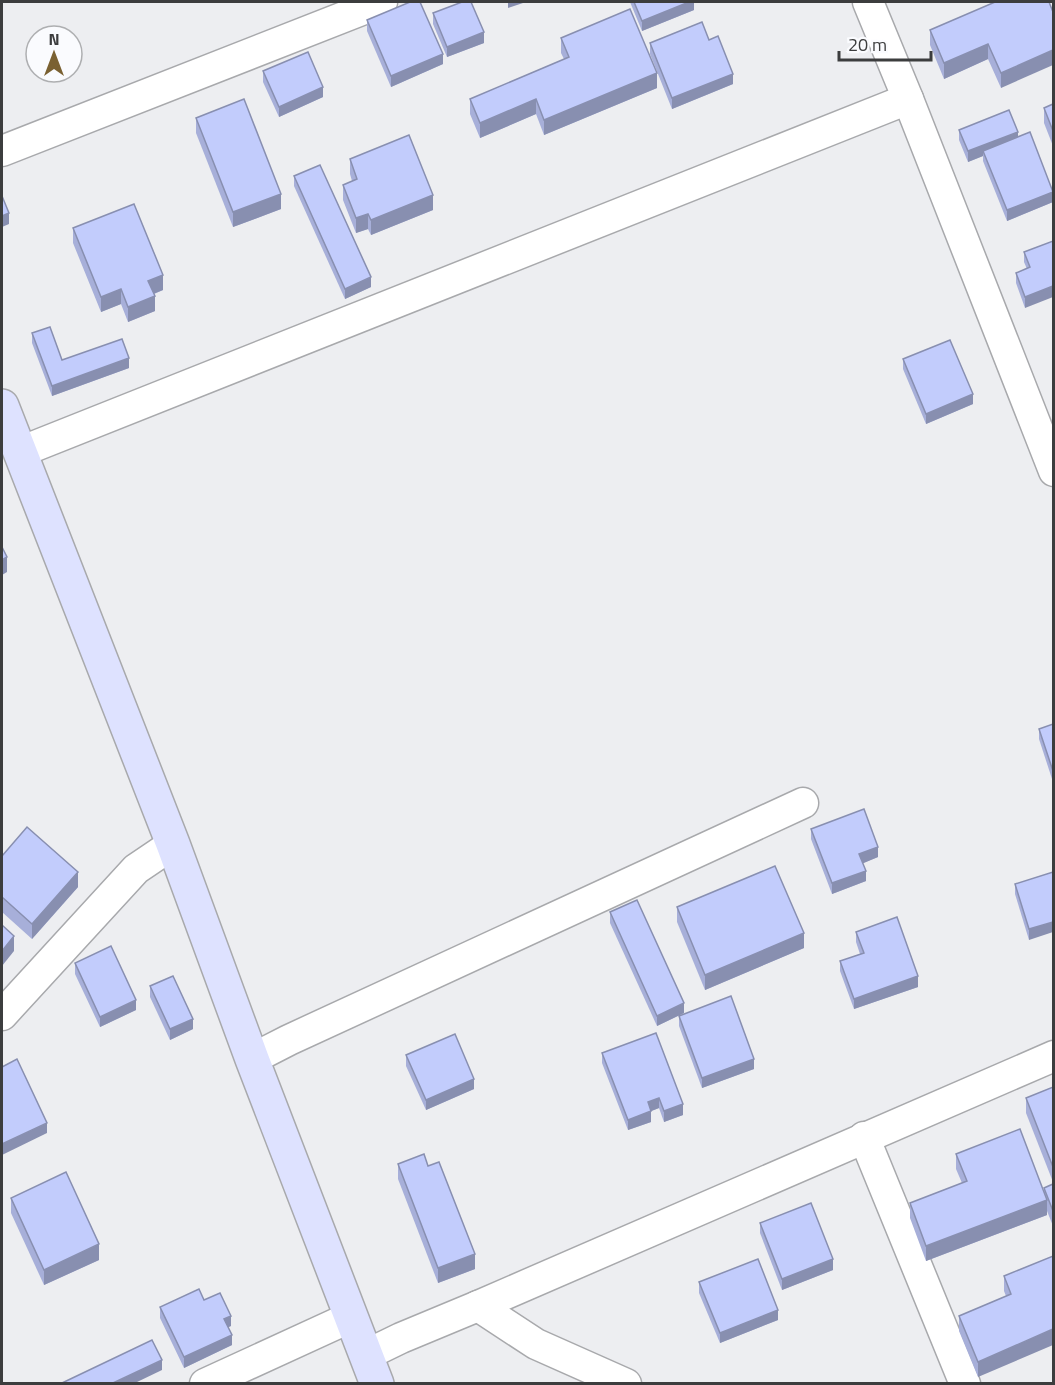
<svg xmlns="http://www.w3.org/2000/svg" width="1055" height="1385" font-family="'Titillium Web',sans-serif">
<style>
.lines{fill:none;stroke-linecap:round;stroke-linejoin:round}
.street-casing{stroke:#a8a9ac;stroke-width:33}
.secondary-casing{stroke:#a8a9ac;stroke-width:36}
.street{stroke:#fff;stroke-width:30}
.secondary{stroke:#dee2ff;stroke-width:33}
.wall{fill:#a7afd9}
.shaded-wall{fill:#888fb0}
.building{fill:#c2ccfc;stroke:#888fb0;stroke-width:1.5}
</style>
<rect width="100%" height="100%" fill="#edeef1"/>
<g class="lines">
<g class="street-casing">
<g id="street">
<path d="M 868,2 L 908,99 L 1054,471"/>
<path d="M 2,151 L 382,2"/>
<path d="M 20,452 L 908,99"/>
<path d="M 2,1015 L 136,869 L 173,844"/>
<path d="M 252,1059 L 289,1040 L 803,803"/>
<path d="M 864,1137 L 965,1384"/>
<path d="M 478,1306 L 536,1344 L 626,1384"/>
<path d="M 366,1355 L 401,1338 L 478,1306 L 1054,1056"/>
<path d="M 205,1384 L 351,1317"/>
</g>
</g>
<g class="secondary-casing">
<path id="secondary" d="M 2,406 L 173,844 L 252,1059 L 377,1384"/>
</g>
<use href="#street" class="street"/>
<use href="#secondary" class="secondary"/>
</g>
<g class="wall">
<path d="M 630,2 L 694,2 L 694,10 L 642,31 Z"/>
<path d="M 1049,2 L 1001,88 L 988,59 L 944,79 L 930,45 L 930,30 Z"/>
<path d="M 433,13 L 484,43 L 447,57 L 433,24 Z"/>
<path d="M 367,20 L 443,64 L 391,87 L 367,31 Z"/>
<path d="M 561,38 L 657,88 L 544,135 L 536,114 L 480,138 L 470,114 L 470,99 L 564,59 L 561,53 Z"/>
<path d="M 709,40 L 733,84 L 672,109 L 650,54 L 650,43 Z"/>
<path d="M 263,71 L 323,97 L 279,117 L 263,82 Z"/>
<path d="M 1053,104 L 1053,146 L 1044,123 L 1044,108 Z"/>
<path d="M 196,118 L 281,209 L 233,227 L 196,133 Z"/>
<path d="M 959,130 L 1018,137 L 1053,190 L 1053,202 L 1007,221 L 983,161 L 983,156 L 968,162 L 959,140 Z"/>
<path d="M 350,159 L 433,210 L 371,235 L 368,229 L 356,233 L 343,200 L 343,185 L 352,181 L 350,174 Z"/>
<path d="M 294,176 L 371,287 L 345,299 L 294,186 Z"/>
<path d="M 73,228 L 163,290 L 154,294 L 155,311 L 128,322 L 121,304 L 101,312 L 73,243 Z"/>
<path d="M 1053,241 L 1025,308 L 1016,283 L 1016,273 L 1027,269 L 1024,262 L 1024,252 Z"/>
<path d="M 32,333 L 62,360 L 129,368 L 52,396 L 32,343 Z"/>
<path d="M 903,359 L 973,404 L 926,424 L 903,369 Z"/>
<path d="M 1053,724 L 1053,782 L 1039,739 L 1039,729 Z"/>
<path d="M 811,829 L 878,857 L 863,863 L 866,881 L 832,894 L 811,839 Z"/>
<path d="M 2,856 L 78,887 L 32,939 L 2,912 Z"/>
<path d="M 1053,872 L 1029,940 L 1015,894 L 1015,884 Z"/>
<path d="M 677,907 L 804,948 L 705,990 L 677,922 Z"/>
<path d="M 610,912 L 684,1013 L 657,1026 L 610,923 Z"/>
<path d="M 856,932 L 918,987 L 854,1009 L 840,971 L 840,961 L 860,954 L 856,942 Z"/>
<path d="M 75,963 L 136,1010 L 100,1027 L 75,974 Z"/>
<path d="M 150,986 L 193,1029 L 170,1040 L 150,997 Z"/>
<path d="M 679,1016 L 754,1069 L 702,1088 L 679,1026 Z"/>
<path d="M 602,1053 L 683,1115 L 664,1122 L 659,1108 L 651,1111 L 651,1122 L 628,1130 L 602,1063 Z"/>
<path d="M 406,1055 L 474,1089 L 426,1110 L 406,1066 Z"/>
<path d="M 1053,1087 L 1053,1182 L 1026,1113 L 1026,1098 Z"/>
<path d="M 956,1154 L 1044,1192 L 1044,1188 L 1053,1184 L 1053,1226 L 1047,1211 L 1047,1215 L 926,1261 L 910,1218 L 910,1203 L 962,1183 L 956,1169 Z"/>
<path d="M 398,1164 L 428,1166 L 475,1269 L 438,1283 L 398,1179 Z"/>
<path d="M 11,1198 L 99,1260 L 44,1285 L 11,1213 Z"/>
<path d="M 760,1223 L 833,1270 L 782,1290 L 760,1233 Z"/>
<path d="M 1053,1256 L 978,1377 L 959,1331 L 959,1316 L 1006,1296 L 1004,1291 L 1004,1276 Z"/>
<path d="M 699,1282 L 778,1320 L 720,1343 L 699,1293 Z"/>
<path d="M 204,1300 L 231,1326 L 228,1327 L 232,1345 L 184,1368 L 160,1318 L 160,1307 Z"/>
</g>
<g class="shaded-wall">
<path d="M 508,2 L 526,2 L 508,8 Z"/>
<path d="M 689,2 L 694,2 L 694,10 L 642,31 L 642,21 Z"/>
<path d="M 484,32 L 484,43 L 447,57 L 447,47 Z"/>
<path d="M 988,44 L 988,59 L 944,79 L 944,63 Z"/>
<path d="M 1053,50 L 1053,65 L 1001,88 L 1001,73 Z"/>
<path d="M 443,54 L 443,64 L 391,87 L 391,76 Z"/>
<path d="M 657,73 L 657,88 L 544,135 L 544,120 Z"/>
<path d="M 733,74 L 733,84 L 672,109 L 672,98 Z"/>
<path d="M 323,87 L 323,97 L 279,117 L 279,107 Z"/>
<path d="M 536,99 L 536,114 L 480,138 L 480,123 Z"/>
<path d="M 1018,132 L 1018,143 L 983,151 L 983,156 L 968,162 L 968,151 Z"/>
<path d="M 1053,192 L 1053,202 L 1007,221 L 1007,210 Z"/>
<path d="M 281,194 L 281,209 L 233,227 L 233,212 Z"/>
<path d="M 433,195 L 433,210 L 371,235 L 371,220 Z"/>
<path d="M 9,213 L 9,224 L 2,227 L 2,216 Z"/>
<path d="M 368,214 L 368,229 L 356,233 L 356,218 Z"/>
<path d="M 163,275 L 163,290 L 148,296 L 148,281 Z"/>
<path d="M 371,277 L 371,287 L 345,299 L 345,289 Z"/>
<path d="M 1053,286 L 1053,297 L 1025,308 L 1025,297 Z"/>
<path d="M 121,289 L 121,304 L 101,312 L 101,297 Z"/>
<path d="M 155,296 L 155,311 L 128,322 L 128,307 Z"/>
<path d="M 129,358 L 129,368 L 52,396 L 52,386 Z"/>
<path d="M 973,394 L 973,404 L 926,424 L 926,414 Z"/>
<path d="M 7,557 L 7,572 L 2,575 L 2,560 Z"/>
<path d="M 878,847 L 878,857 L 859,865 L 859,854 Z"/>
<path d="M 866,871 L 866,881 L 832,894 L 832,883 Z"/>
<path d="M 78,872 L 78,887 L 32,939 L 32,924 Z"/>
<path d="M 1053,922 L 1053,932 L 1029,940 L 1029,929 Z"/>
<path d="M 804,933 L 804,948 L 705,990 L 705,975 Z"/>
<path d="M 14,936 L 14,951 L 2,966 L 2,951 Z"/>
<path d="M 918,976 L 918,987 L 854,1009 L 854,999 Z"/>
<path d="M 136,1000 L 136,1010 L 100,1027 L 100,1017 Z"/>
<path d="M 684,1003 L 684,1013 L 657,1026 L 657,1016 Z"/>
<path d="M 193,1019 L 193,1029 L 170,1040 L 170,1029 Z"/>
<path d="M 754,1059 L 754,1069 L 702,1088 L 702,1078 Z"/>
<path d="M 474,1079 L 474,1089 L 426,1110 L 426,1100 Z"/>
<path d="M 659,1098 L 659,1108 L 649,1112 L 651,1111 L 651,1122 L 628,1130 L 628,1120 L 648,1102 Z"/>
<path d="M 683,1104 L 683,1115 L 664,1122 L 664,1111 Z"/>
<path d="M 47,1123 L 47,1133 L 2,1155 L 2,1144 Z"/>
<path d="M 1047,1200 L 1047,1215 L 926,1261 L 926,1246 Z"/>
<path d="M 99,1244 L 99,1260 L 44,1285 L 44,1270 Z"/>
<path d="M 475,1254 L 475,1269 L 438,1283 L 438,1268 Z"/>
<path d="M 833,1259 L 833,1270 L 782,1290 L 782,1279 Z"/>
<path d="M 778,1310 L 778,1320 L 720,1343 L 720,1333 Z"/>
<path d="M 231,1316 L 231,1326 L 224,1329 L 224,1319 Z"/>
<path d="M 1053,1329 L 1053,1345 L 978,1377 L 978,1362 Z"/>
<path d="M 232,1335 L 232,1345 L 184,1368 L 184,1357 Z"/>
<path d="M 162,1360 L 162,1370 L 135,1383 L 113,1383 Z"/>
</g>
<g class="building">
<path d="M 410,2 L 420,2 L 443,54 L 391,76 L 367,20 Z"/>
<path d="M 462,2 L 471,2 L 484,32 L 447,47 L 433,13 Z"/>
<path d="M 634,2 L 689,2 L 642,21 Z"/>
<path d="M 995,2 L 1049,2 L 1053,12 L 1053,50 L 1001,73 L 988,44 L 944,63 L 930,30 Z"/>
<path d="M 630,9 L 657,73 L 544,120 L 536,99 L 480,123 L 470,99 L 569,57 L 561,38 Z"/>
<path d="M 702,22 L 709,40 L 718,36 L 733,74 L 672,98 L 650,43 Z"/>
<path d="M 308,52 L 323,87 L 279,107 L 263,71 Z"/>
<path d="M 244,99 L 281,194 L 233,212 L 196,118 Z"/>
<path d="M 1053,104 L 1053,131 L 1044,108 Z"/>
<path d="M 1009,110 L 1018,132 L 968,151 L 959,130 Z"/>
<path d="M 1030,132 L 1053,192 L 1007,210 L 983,151 Z"/>
<path d="M 409,135 L 433,195 L 371,220 L 368,214 L 356,218 L 343,185 L 357,179 L 350,159 Z"/>
<path d="M 320,165 L 371,277 L 345,289 L 294,176 Z"/>
<path d="M 2,196 L 9,213 L 2,216 Z"/>
<path d="M 134,204 L 163,275 L 148,281 L 155,296 L 128,307 L 121,289 L 101,297 L 73,228 Z"/>
<path d="M 1053,241 L 1053,286 L 1025,297 L 1016,273 L 1030,267 L 1024,252 Z"/>
<path d="M 50,327 L 62,360 L 122,339 L 129,358 L 52,386 L 32,333 Z"/>
<path d="M 950,340 L 973,394 L 926,414 L 903,359 Z"/>
<path d="M 2,547 L 7,557 L 2,560 Z"/>
<path d="M 1053,724 L 1053,771 L 1039,729 Z"/>
<path d="M 864,809 L 878,847 L 859,854 L 866,871 L 832,883 L 811,829 Z"/>
<path d="M 27,827 L 78,872 L 32,924 L 2,897 L 2,856 Z"/>
<path d="M 775,866 L 804,933 L 705,975 L 677,907 Z"/>
<path d="M 1053,872 L 1053,922 L 1029,929 L 1015,884 Z"/>
<path d="M 637,900 L 684,1003 L 657,1016 L 610,912 Z"/>
<path d="M 897,917 L 918,976 L 854,999 L 840,961 L 864,953 L 856,932 Z"/>
<path d="M 2,925 L 14,936 L 2,951 Z"/>
<path d="M 111,946 L 136,1000 L 100,1017 L 75,963 Z"/>
<path d="M 173,976 L 193,1019 L 170,1029 L 150,986 Z"/>
<path d="M 731,996 L 754,1059 L 702,1078 L 679,1016 Z"/>
<path d="M 656,1033 L 683,1104 L 664,1111 L 659,1098 L 648,1102 L 651,1111 L 628,1120 L 602,1053 Z"/>
<path d="M 455,1034 L 474,1079 L 426,1100 L 406,1055 Z"/>
<path d="M 17,1059 L 47,1123 L 2,1144 L 2,1067 Z"/>
<path d="M 1053,1087 L 1053,1167 L 1026,1098 Z"/>
<path d="M 1020,1129 L 1047,1200 L 926,1246 L 910,1203 L 967,1181 L 956,1154 Z"/>
<path d="M 424,1154 L 428,1166 L 439,1162 L 475,1254 L 438,1268 L 398,1164 Z"/>
<path d="M 66,1172 L 99,1244 L 44,1270 L 11,1198 Z"/>
<path d="M 1053,1184 L 1053,1211 L 1044,1188 Z"/>
<path d="M 811,1203 L 833,1259 L 782,1279 L 760,1223 Z"/>
<path d="M 1053,1256 L 1053,1329 L 978,1362 L 959,1316 L 1011,1294 L 1004,1276 Z"/>
<path d="M 758,1259 L 778,1310 L 720,1333 L 699,1282 Z"/>
<path d="M 199,1289 L 204,1300 L 220,1293 L 231,1316 L 224,1319 L 232,1335 L 184,1357 L 160,1307 Z"/>
<path d="M 152,1340 L 162,1360 L 113,1383 L 62,1383 Z"/>
</g>
<rect width="1055" height="1385" fill="none" stroke="#3c3d3e" stroke-width="6"/>
<g transform="translate(54 54)"><circle r="28" fill="#fafbfe" stroke="#aeafb1" stroke-width="1.5"/>
<path d="M0-4.5L10 22L0 15L-10 22Z" fill="#7a6132"/>
<text y="-9" font-size="16" font-weight="bold" text-anchor="middle" fill="#3c3d3e">N</text>
</g>
<path d="M839 51v9h92v-9" fill="none" stroke="#3c3d3e" stroke-width="3"/>
<text x="848" y="51" font-size="18" fill="#3c3d3e" stroke="#fafbfe" stroke-width="4.5" paint-order="stroke">20 m</text>
</svg>
